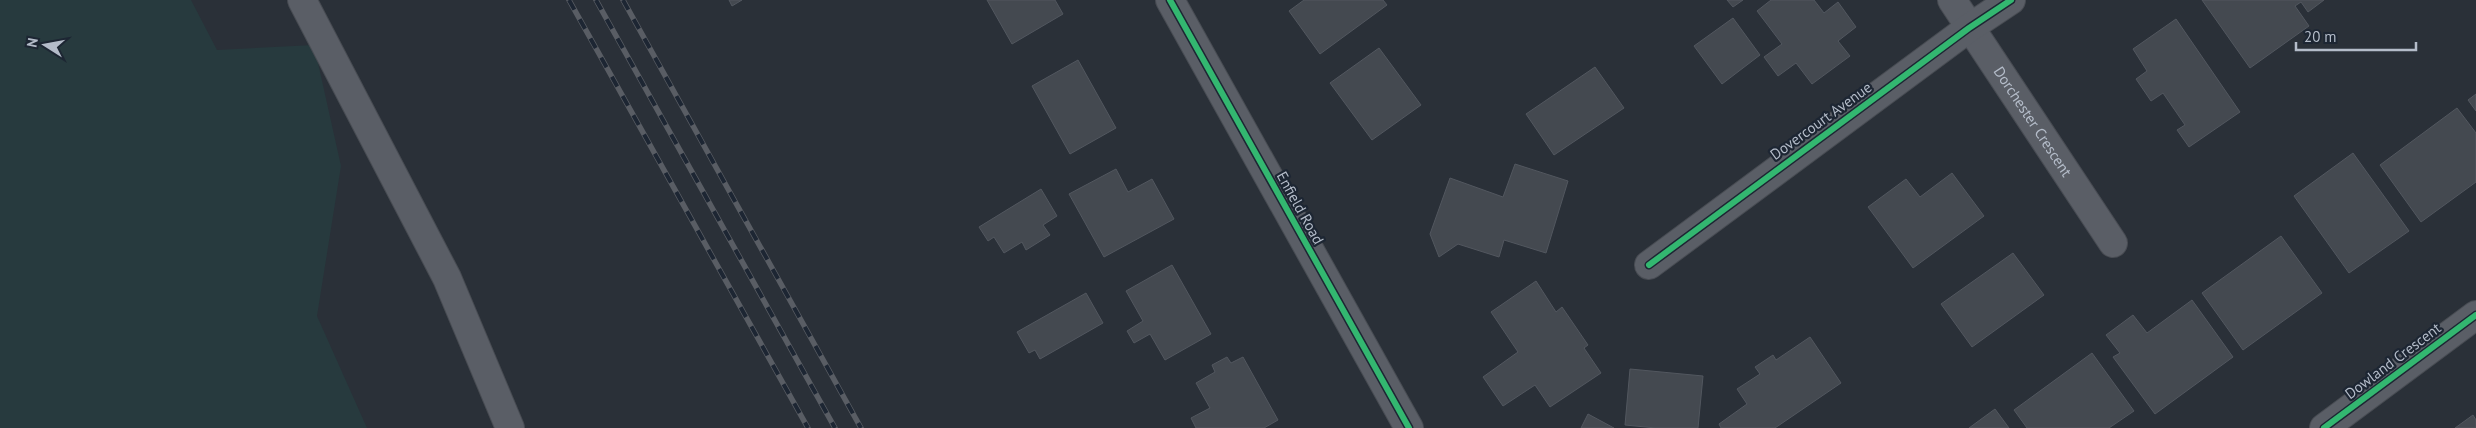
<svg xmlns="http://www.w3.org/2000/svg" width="2476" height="428" font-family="'PT Sans',sans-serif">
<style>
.green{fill:#273a3e}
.building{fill:#444950;stroke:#52575f}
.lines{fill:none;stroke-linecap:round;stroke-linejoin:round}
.minor-casing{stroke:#484c53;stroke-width:30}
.minor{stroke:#5a5e66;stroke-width:28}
.rail-casing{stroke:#595d64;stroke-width:5.5}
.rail{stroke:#1d2633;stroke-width:4;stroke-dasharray:11;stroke-linecap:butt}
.cycleway-casing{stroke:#1d2633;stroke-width:9}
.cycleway{stroke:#33b770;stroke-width:6}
.labels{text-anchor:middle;stroke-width:4.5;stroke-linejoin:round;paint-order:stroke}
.street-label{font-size:15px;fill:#b4bcc9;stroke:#1d2633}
</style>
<rect width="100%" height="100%" fill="#2a3038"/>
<path class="green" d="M 0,0 L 191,0 L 217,50 L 314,45 L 341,166 L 317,316 L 367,428 L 0,428 Z"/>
<g class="building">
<path d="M 729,0 L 742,0 L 732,6 Z"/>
<path d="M 987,0 L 1055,0 L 1063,14 L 1012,44 Z"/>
<path d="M 1304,0 L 1383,0 L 1387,5 L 1320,54 L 1289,11 Z"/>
<path d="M 1727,0 L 1743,0 L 1733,7 Z"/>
<path d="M 1771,0 L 1814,0 L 1824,13 L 1838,2 L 1856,27 L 1838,41 L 1850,56 L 1812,84 L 1796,63 L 1778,76 L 1764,57 L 1782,44 L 1757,11 Z"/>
<path d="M 2202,0 L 2324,0 L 2308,12 L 2301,2 L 2295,6 L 2309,26 L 2250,68 Z"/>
<path d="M 1733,18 L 1760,55 L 1722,84 L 1694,46 Z"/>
<path d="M 2176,19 L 2240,112 L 2189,147 L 2177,130 L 2185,125 L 2163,93 L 2151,101 L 2136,79 L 2147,71 L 2133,49 Z"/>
<path d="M 1379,48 L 1421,105 L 1372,140 L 1330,83 Z"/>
<path d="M 1078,60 L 1116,128 L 1070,154 L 1032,86 Z"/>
<path d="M 1595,67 L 1624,108 L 1554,155 L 1526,114 Z"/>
<path d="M 2476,94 L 2476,111 L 2468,100 Z"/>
<path d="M 2457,108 L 2476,133 L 2476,182 L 2421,222 L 2380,165 Z"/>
<path d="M 2353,153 L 2409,231 L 2349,273 L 2294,196 Z"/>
<path d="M 1515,164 L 1568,181 L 1546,253 L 1504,240 L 1499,257 L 1458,244 L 1439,257 L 1430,234 L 1450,178 L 1503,197 Z"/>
<path d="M 1116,169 L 1128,192 L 1152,179 L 1174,219 L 1104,257 L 1069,194 Z"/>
<path d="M 1952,173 L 1984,216 L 1913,268 L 1868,207 L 1906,179 L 1920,197 Z"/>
<path d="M 1041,189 L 1057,216 L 1043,225 L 1050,235 L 1026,250 L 1022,242 L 1004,253 L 994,237 L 988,241 L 979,227 Z"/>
<path d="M 2281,236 L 2322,293 L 2243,350 L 2202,293 Z"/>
<path d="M 2013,253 L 2044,295 L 1972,347 L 1941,304 Z"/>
<path d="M 1172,265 L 1211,334 L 1165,360 L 1150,334 L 1134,343 L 1127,331 L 1143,321 L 1126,291 Z"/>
<path d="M 1536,281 L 1556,312 L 1562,307 L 1588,345 L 1584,348 L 1601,373 L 1550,407 L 1535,385 L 1503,406 L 1483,377 L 1518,352 L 1491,312 Z"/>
<path d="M 1086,293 L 1103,323 L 1040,359 L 1035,350 L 1029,353 L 1017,332 Z"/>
<path d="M 2192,300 L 2233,357 L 2155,414 L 2113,357 L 2120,353 L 2106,335 L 2133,315 L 2147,333 Z"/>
<path d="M 1810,337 L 1841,383 L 1775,428 L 1721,428 L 1719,424 L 1747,404 L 1737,389 L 1760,374 L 1755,367 L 1773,355 L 1776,360 Z"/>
<path d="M 2092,353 L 2134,411 L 2109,428 L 2027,428 L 2014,410 Z"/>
<path d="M 1227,357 L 1231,363 L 1243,357 L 1278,420 L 1264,428 L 1196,428 L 1191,418 L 1210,408 L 1196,383 L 1215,372 L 1212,365 Z"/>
<path d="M 1630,369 L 1703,376 L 1698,428 L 1656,428 L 1625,425 Z"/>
<path d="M 1995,409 L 2009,428 L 1969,428 Z"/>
<path d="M 1588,414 L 1614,428 L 1581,428 Z"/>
<path d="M 2473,415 L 2476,420 L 2476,428 L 2455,428 Z"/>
</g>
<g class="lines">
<g class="minor-casing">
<g id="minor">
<path d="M 302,0 L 447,278 L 510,428"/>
<path d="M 1170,0 L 1409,428"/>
<path id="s1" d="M 1952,0 L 2113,243"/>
<path d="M 1649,265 L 1969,28 L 2011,0"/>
<path d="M 2324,428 L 2476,315"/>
</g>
</g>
<use href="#minor" class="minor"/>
<g class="rail-casing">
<g id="rail">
<path d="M 569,0 L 808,428"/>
<path d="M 596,0 L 835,428"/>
<path d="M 623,0 L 861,428"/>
</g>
</g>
<use href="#rail" class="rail"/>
<g class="cycleway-casing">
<g id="cycleway">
<path d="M 1170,0 L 1409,428"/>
<path d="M 1649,265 L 1969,28 L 2011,0"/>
<path d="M 2324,428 L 2476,315"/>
</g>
</g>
<use href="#cycleway" class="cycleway"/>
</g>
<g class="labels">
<g class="street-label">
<text transform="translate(1821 121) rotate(-36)" y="5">Dovercourt Avenue</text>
<text dy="5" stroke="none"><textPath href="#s1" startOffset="146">Dorchester Crescent</textPath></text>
<text transform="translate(1300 208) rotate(61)" y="5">Enfield Road</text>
<text transform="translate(2393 361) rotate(-37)" y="5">Dowland Crescent</text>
</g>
</g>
<g transform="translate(45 45) rotate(281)" stroke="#1d2633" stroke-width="4" paint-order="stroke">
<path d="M0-4L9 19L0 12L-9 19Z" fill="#b4bcc9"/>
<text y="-8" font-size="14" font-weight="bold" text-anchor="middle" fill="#b4bcc9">N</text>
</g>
<path d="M2296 42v8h120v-8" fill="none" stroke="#b4bcc9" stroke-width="2.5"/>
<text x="2304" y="42" font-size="15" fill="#b4bcc9" stroke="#1d2633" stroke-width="4" paint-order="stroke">20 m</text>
</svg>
